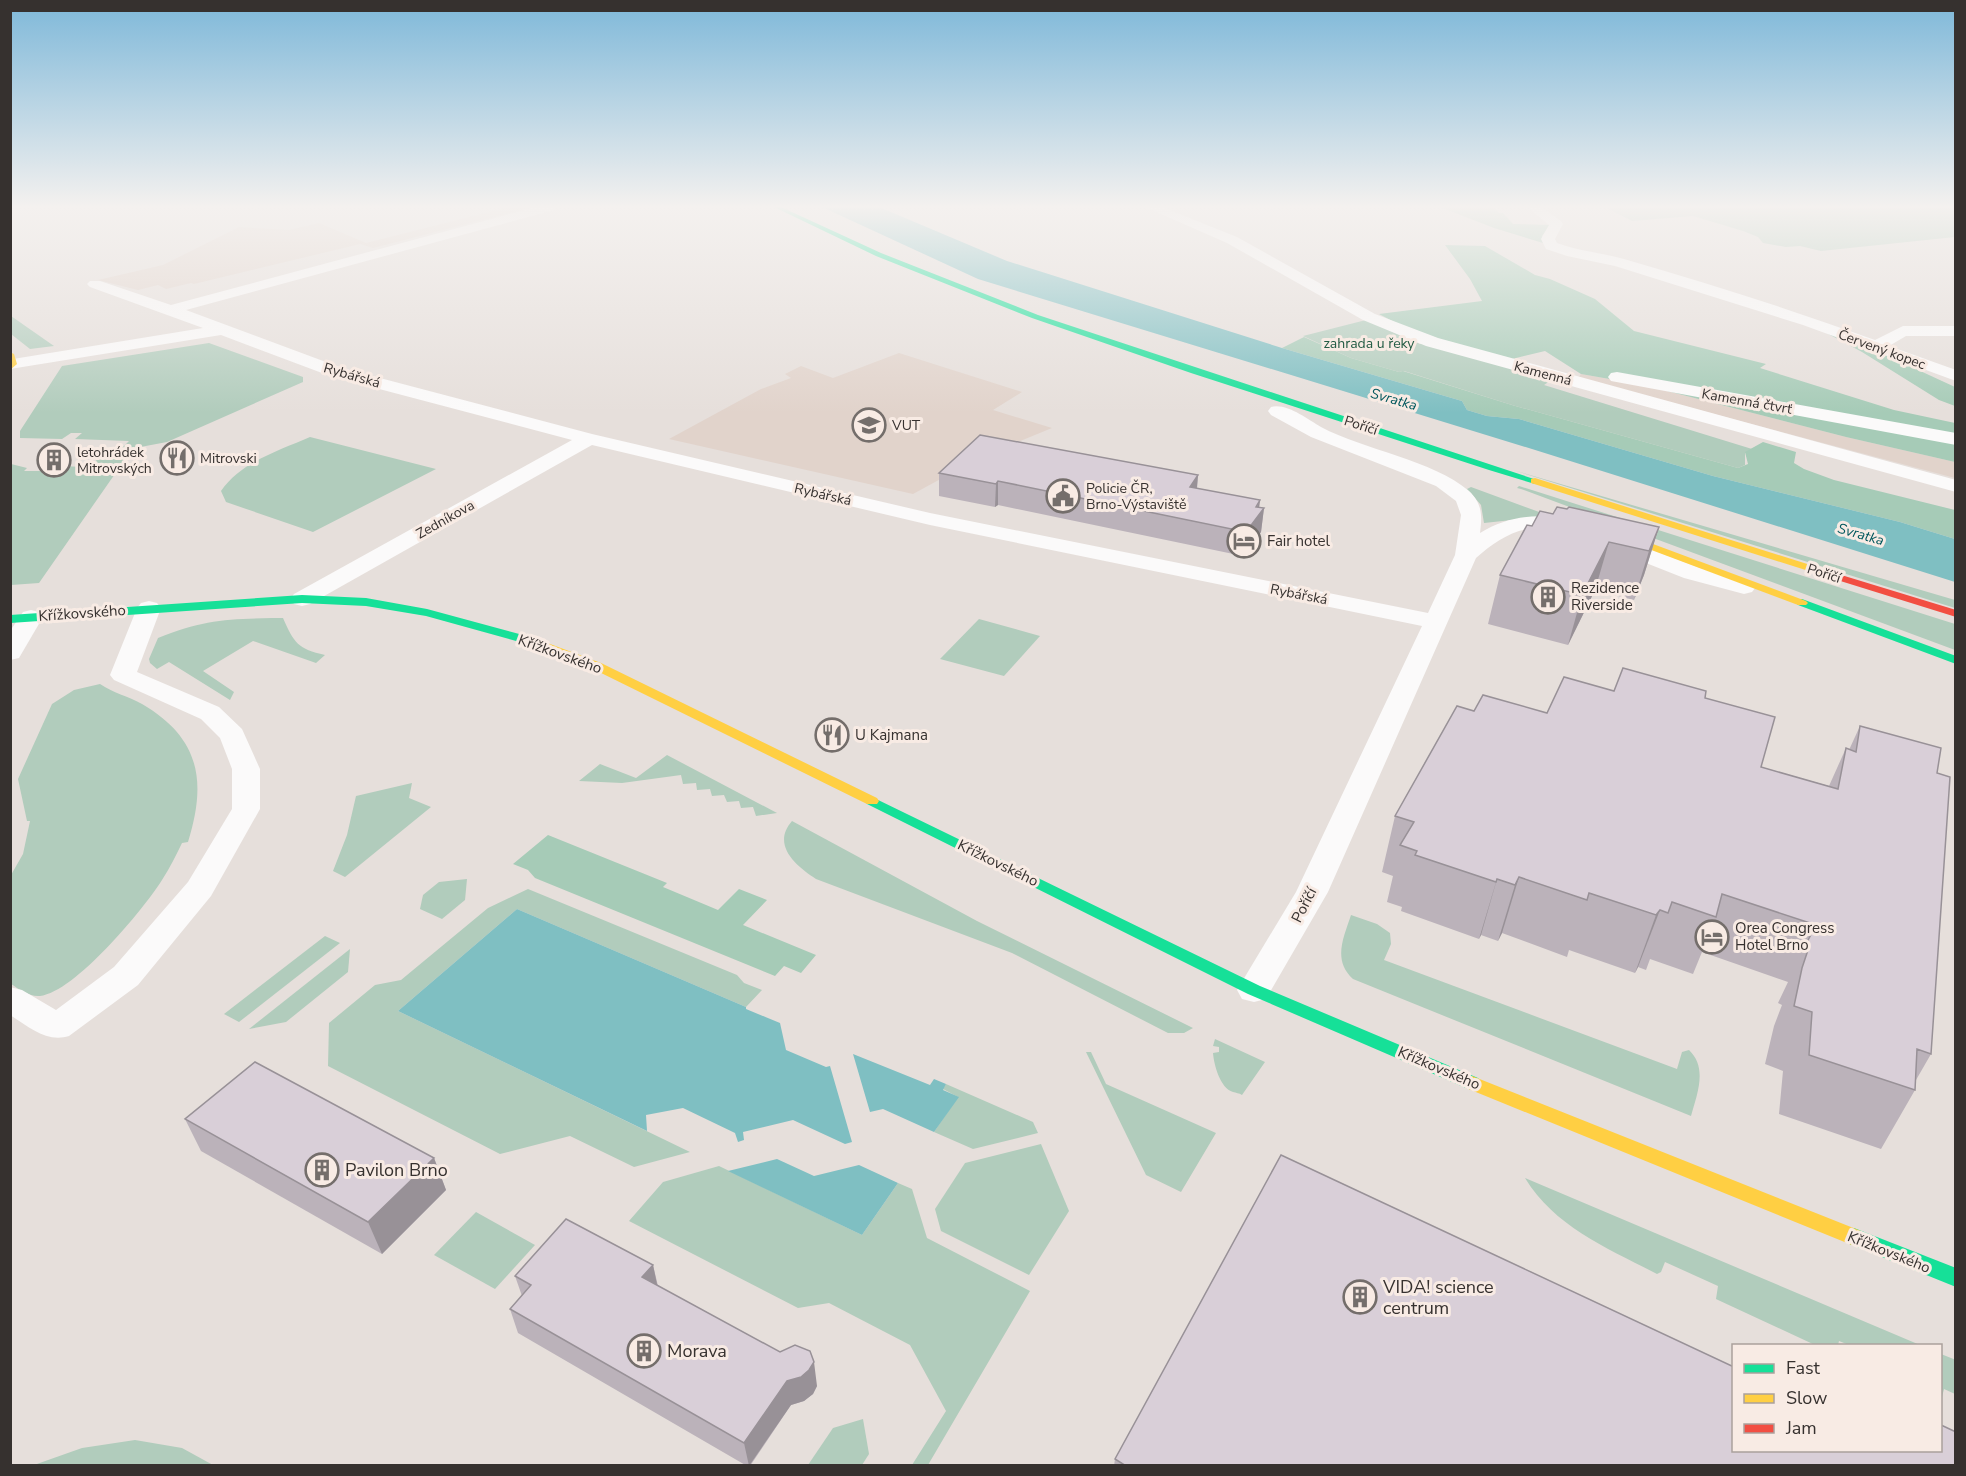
<svg xmlns="http://www.w3.org/2000/svg" width="1966" height="1476" font-family="'Nunito Sans',sans-serif">
<style>
.built{fill:#e1d3cb}
.green{fill:#b1ccbc}
.forest{fill:#a6cbb7}
.water{fill:#7fbfc2}
.lines{fill:none;stroke-linecap:round;stroke-linejoin:round}
.street{fill:#fbfafa;fill-rule:evenodd}
.fast{fill:#16e098;fill-rule:evenodd}
.slow{fill:#ffcf43;fill-rule:evenodd}
.jam{fill:#f24e42;fill-rule:evenodd}
.wall{fill:#bbb2ba}
.shaded-wall{fill:#989197}
.building{fill:#d9cfd8;stroke:#989197;stroke-width:1.5}
.labels{text-anchor:middle;stroke-width:6;stroke-linejoin:round;paint-order:stroke}
.far-park-label{font-size:14px;fill:#245c45;stroke:#f8ebe4}
.far-street-label{font-size:14px;fill:#36312f;stroke:#f8ebe4}
.far-water-label{font-size:14px;font-style:italic;fill:#00575c;stroke:#f8ebe4}
.far-poi-label{font-size:14px;fill:#36312f;stroke:#f8ebe4;text-anchor:start}
.poi-label{font-size:15px;fill:#36312f;stroke:#f8ebe4;text-anchor:start}
.street-label{font-size:15px;fill:#36312f;stroke:#f8ebe4}
.near-poi-label{font-size:18px;fill:#36312f;stroke:#f8ebe4;text-anchor:start}
</style>
<rect width="100%" height="100%" fill="#e6dfdb"/>
<g class="built">
<path d="M 509,207 L 532,207 L 373,248 L 360,244 L 194,284 L 191,283 L 166,289 L 158,285 L 138,290 L 98,280 L 163,265 L 239,227 L 289,230 L 319,223 L 366,243 Z"/>
<path d="M 899,353 L 1022,392 L 993,410 L 1052,428 L 979,458 L 913,494 L 669,439 L 761,389 L 791,378 L 785,374 L 801,366 L 833,378 Z"/>
<path d="M 1581,374 L 1644,385 L 1846,437 L 1955,462 L 1955,478 L 1578,378 Z"/>
</g>
<g class="green">
<path d="M 1605,207 L 1955,207 L 1955,237 L 1821,251 L 1800,246 L 1786,247 L 1763,243 L 1758,237 L 1743,231 L 1693,216 L 1632,221 Z"/>
<path d="M 11,316 L 54,346 L 30,349 L 11,334 Z"/>
<path d="M 1366,320 L 1420,344 L 1423,343 L 1553,379 L 1544,385 L 1752,449 L 1745,453 L 1745,465 L 1738,468 L 1512,405 L 1404,371 L 1399,372 L 1351,358 L 1303,336 Z"/>
<path d="M 209,343 L 303,377 L 303,382 L 167,442 L 135,448 L 122,448 L 129,441 L 75,439 L 82,433 L 71,433 L 62,439 L 20,438 L 20,431 L 62,366 Z"/>
<path d="M 310,437 L 436,469 L 313,532 L 226,502 L 221,491 C 241,462 278,451 310,437 Z"/>
<path d="M 103,455 L 126,458 L 39,583 L 11,585 L 11,464 L 27,468 L 24,471 L 40,471 L 45,467 L 57,466 L 88,467 Z"/>
<path d="M 1513,470 L 1955,600 L 1955,608 Z"/>
<path d="M 1519,486 L 1955,624 L 1955,650 L 1521,489 L 1517,488 Z"/>
<path d="M 1471,487 L 1550,516 L 1484,523 L 1481,505 L 1467,489 Z"/>
<path d="M 272,618 L 283,618 C 294,643 298,649 325,655 L 316,663 L 253,641 L 203,671 L 234,692 L 230,700 L 169,662 L 157,669 L 150,663 L 149,659 L 158,638 C 202,620 226,619 272,618 Z"/>
<path d="M 979,619 L 1040,636 L 1004,676 L 940,659 Z"/>
<path d="M 100,684 C 113,693 128,696 142,704 C 200,738 207,781 188,842 L 182,843 C 176,855 170,868 162,880 C 143,910 75,992 40,996 C 29,997 19,989 11,984 L 11,875 L 23,854 L 30,821 L 27,821 L 18,779 L 52,704 L 74,690 Z"/>
<path d="M 667,755 L 777,813 L 756,816 L 753,807 L 741,808 L 739,801 L 727,802 L 724,795 L 712,796 L 710,789 L 697,790 L 696,783 L 683,784 L 681,775 L 622,783 L 579,781 L 600,764 L 636,778 Z"/>
<path d="M 412,783 L 409,798 L 431,807 L 345,877 L 333,871 L 347,835 L 356,796 Z"/>
<path d="M 792,821 L 977,921 L 1193,1028 L 1184,1033 L 1168,1033 L 1012,953 L 816,879 C 796,866 771,845 792,821 Z"/>
<path d="M 467,879 L 465,900 L 442,919 L 420,909 L 423,895 L 439,882 Z"/>
<path d="M 528,889 L 737,975 L 744,983 L 762,990 L 746,1007 L 517,909 L 398,1011 L 690,1152 L 634,1167 L 570,1136 L 500,1154 L 328,1066 L 329,1023 L 375,985 L 401,980 L 488,908 Z"/>
<path d="M 1351,915 L 1377,924 L 1390,933 L 1391,944 L 1384,960 L 1677,1069 L 1682,1052 L 1689,1050 C 1708,1068 1697,1094 1691,1116 L 1353,979 C 1332,960 1344,937 1351,915 Z"/>
<path d="M 325,936 L 340,943 L 239,1022 L 224,1014 Z"/>
<path d="M 350,949 L 348,972 L 286,1022 L 249,1029 Z"/>
<path d="M 1215,1039 L 1265,1062 L 1242,1095 C 1239,1093 1236,1093 1233,1092 C 1220,1088 1214,1065 1213,1053 L 1219,1052 L 1219,1047 L 1213,1046 Z"/>
<path d="M 1086,1052 L 1091,1052 L 1106,1084 L 1216,1133 L 1181,1192 L 1146,1175 Z"/>
<path d="M 946,1084 L 1033,1122 L 1038,1133 L 973,1149 L 934,1132 L 958,1097 L 943,1089 Z"/>
<path d="M 1041,1144 L 1069,1211 L 1029,1275 L 941,1231 L 935,1209 L 965,1163 Z"/>
<path d="M 719,1166 L 862,1235 L 898,1183 L 912,1189 L 927,1238 L 1030,1291 L 928,1465 L 912,1465 L 946,1411 L 910,1345 L 829,1303 L 798,1308 L 629,1221 L 663,1182 Z"/>
<path d="M 1525,1178 L 1920,1345 L 1849,1345 L 1839,1341 L 1838,1345 L 1815,1345 L 1718,1300 L 1716,1299 L 1718,1286 L 1665,1262 L 1661,1272 L 1657,1274 C 1607,1248 1555,1227 1525,1178 Z"/>
<path d="M 476,1212 L 535,1245 L 495,1289 L 434,1255 Z"/>
<path d="M 1941,1354 L 1956,1360 L 1955,1394 L 1944,1389 L 1941,1401 Z"/>
<path d="M 863,1419 L 869,1454 L 862,1465 L 808,1465 L 833,1428 Z"/>
<path d="M 135,1440 L 182,1448 L 213,1465 L 34,1465 L 82,1448 Z"/>
</g>
<g class="forest">
<path d="M 1440,207 L 1491,207 L 1499,213 L 1503,213 L 1513,224 L 1550,225 L 1542,236 L 1543,243 L 1494,228 Z"/>
<path d="M 1445,245 L 1485,246 L 1535,275 L 1550,279 L 1595,299 L 1634,331 L 1766,364 L 1760,368 L 1894,410 L 1955,423 L 1955,462 L 1846,437 L 1644,385 L 1581,374 L 1545,351 L 1512,359 L 1453,344 L 1396,323 L 1379,314 L 1482,301 L 1470,279 Z"/>
<path d="M 1819,329 L 1864,345 L 1955,387 L 1955,406 L 1939,400 L 1862,352 Z"/>
<path d="M 1304,337 L 1351,358 L 1399,372 L 1403,371 L 1512,405 L 1738,468 L 1748,464 L 1745,452 L 1763,442 L 1796,452 L 1794,463 L 1804,469 L 1834,480 L 1955,510 L 1955,539 L 1900,522 L 1713,476 L 1519,419 L 1487,416 L 1467,410 L 1462,401 L 1282,348 Z"/>
<path d="M 548,835 L 667,883 L 663,887 L 718,910 L 739,889 L 767,900 L 743,925 L 816,955 L 801,973 L 784,966 L 775,976 L 535,878 L 528,870 L 513,864 Z"/>
</g>
<g class="water">
<path d="M 822,207 L 879,207 L 1007,261 L 1282,348 L 1462,401 L 1467,410 L 1487,416 L 1519,419 L 1713,476 L 1900,522 L 1955,539 L 1955,582 L 1532,449 L 978,279 Z"/>
<path d="M 517,909 L 746,1007 L 746,1009 L 780,1023 L 786,1050 L 826,1067 L 830,1066 L 852,1142 L 845,1144 L 793,1120 L 743,1132 L 744,1140 L 738,1142 L 735,1133 L 683,1108 L 646,1115 L 647,1131 L 398,1011 Z"/>
<path d="M 853,1054 L 930,1085 L 934,1079 L 946,1084 L 943,1090 L 959,1097 L 934,1132 L 883,1109 L 870,1112 Z"/>
<path d="M 777,1159 L 814,1176 L 859,1165 L 898,1183 L 862,1235 L 728,1171 Z"/>
</g>
<g class="lines">
<g class="street">
<path d="M 536,207 L 556,207 L 554,210 L 186,310 L 342,368 L 592,434 L 930,513 L 1428,613 L 1455,555 L 1461,515 L 1456,501 L 1436,486 L 1311,437 L 1271,415 L 1268,411 L 1271,407 C 1287,403 1307,419 1321,427 C 1364,450 1433,460 1469,491 C 1483,504 1482,517 1480,533 C 1511,514 1542,513 1577,521 L 1580,526 L 1577,531 C 1566,533 1555,529 1544,528 C 1517,526 1495,541 1476,558 L 1328,892 L 1266,999 L 1254,1002 L 1242,999 L 1237,990 L 1296,892 L 1422,626 L 930,525 L 592,445 L 310,604 L 302,606 L 294,604 L 290,599 L 294,594 L 572,440 L 330,376 L 221,335 L 10,369 L 10,359 L 13,359 L 203,328 L 90,287 L 87,284 L 90,281 L 100,281 L 171,305 Z"/>
<path d="M 1145,207 L 1162,207 L 1237,237 L 1375,314 L 1438,338 L 1956,480 L 1956,492 L 1426,346 L 1363,320 L 1227,243 Z"/>
<path d="M 1527,207 L 1541,207 L 1561,221 L 1563,224 L 1555,239 L 1557,243 C 1579,251 1602,253 1624,259 C 1708,283 1792,310 1875,340 L 1903,326 L 1956,326 L 1956,336 L 1906,336 L 1889,346 L 1956,370 L 1956,381 L 1803,325 L 1615,266 L 1567,256 L 1546,249 L 1541,239 L 1549,225 Z"/>
<path d="M 1617,372 L 1956,433 L 1956,445 L 1611,381 L 1608,377 L 1611,373 Z"/>
<path d="M 1616,536 L 1700,568 L 1752,582 L 1756,587 L 1752,592 L 1744,594 L 1684,578 L 1608,548 L 1605,543 L 1608,538 Z"/>
<path d="M 149,601 L 157,603 L 161,608 L 137,672 L 219,707 L 242,729 L 260,769 L 260,809 L 211,896 L 138,985 L 69,1036 C 47,1043 29,1027 10,1015 L 10,987 L 22,990 L 56,1010 L 114,967 L 188,882 L 232,809 L 232,769 L 220,738 L 201,719 L 114,680 L 110,675 L 137,608 L 141,603 Z"/>
<path d="M 31,610 L 39,612 L 43,617 L 19,658 L 10,660 L 10,631 L 23,612 Z"/>
</g>
<g class="fast">
<path d="M 774,207 L 781,207 L 881,253 L 1038,315 L 1540,481 L 1535,484 L 1489,470 L 1191,373 L 1032,318 L 876,256 Z"/>
<path d="M 302,595 L 366,598 L 427,609 L 538,639 L 540,642 L 534,646 L 426,616 L 366,606 L 302,603 L 10,623 L 10,615 Z"/>
<path d="M 1802,599 L 1956,656 L 1956,664 L 1798,605 L 1796,603 L 1798,601 Z"/>
<path d="M 872,797 L 1260,986 L 1478,1078 L 1481,1083 L 1478,1088 L 1472,1090 L 1466,1088 L 1248,994 L 867,804 L 865,801 L 867,798 Z"/>
<path d="M 1854,1228 L 1956,1268 L 1956,1287 L 1847,1243 L 1844,1237 L 1847,1231 Z"/>
</g>
<g class="slow">
<path d="M 10,352 L 14,354 L 17,364 L 10,370 Z"/>
<path d="M 1535,478 L 1842,575 L 1844,577 L 1838,580 L 1834,579 L 1531,483 L 1531,479 Z"/>
<path d="M 1610,528 L 1806,601 L 1808,603 L 1806,605 L 1798,605 L 1606,533 L 1606,529 Z"/>
<path d="M 534,638 L 601,663 L 877,798 L 879,801 L 877,804 L 867,804 L 593,669 L 530,645 L 528,642 Z"/>
<path d="M 1472,1076 L 1861,1231 L 1864,1237 L 1861,1243 L 1854,1246 L 1847,1243 L 1466,1088 L 1463,1083 L 1466,1078 Z"/>
</g>
<path class="jam" d="M 1838,574 L 1956,610 L 1956,617 L 1834,579 L 1832,577 Z"/>
</g>
<g class="wall">
<path d="M 939,473 L 1198,475 L 1197,489 L 1260,500 L 1259,507 L 1264,508 L 1261,532 L 1243,556 L 998,505 L 995,507 L 939,496 Z"/>
<path d="M 1532,526 L 1659,527 L 1644,575 L 1634,600 L 1595,590 L 1568,645 L 1488,624 L 1500,575 Z"/>
<path d="M 1614,691 L 1705,698 L 1761,767 L 1829,786 L 1846,748 L 1849,750 L 1860,726 L 1937,773 L 1931,1054 L 1916,1080 L 1915,1090 L 1881,1149 L 1779,1114 L 1783,1071 L 1765,1064 L 1774,1026 L 1782,1005 L 1778,1003 L 1788,982 L 1702,952 L 1693,974 L 1650,959 L 1646,970 L 1638,967 L 1635,973 L 1569,950 L 1567,957 L 1502,933 L 1498,941 L 1481,935 L 1479,939 L 1401,911 L 1402,907 L 1387,902 L 1393,876 L 1382,872 L 1395,816 L 1474,711 L 1547,713 Z"/>
<path d="M 185,1119 L 434,1158 L 446,1190 L 382,1254 L 201,1151 Z"/>
<path d="M 653,1265 L 658,1286 L 817,1386 L 813,1394 L 804,1401 L 791,1405 L 750,1466 L 747,1466 L 518,1333 L 510,1309 L 522,1296 L 515,1276 Z"/>
<path d="M 1734,1450 L 1956,1466 L 1114,1466 L 1115,1459 Z"/>
</g>
<g class="shaded-wall">
<path d="M 1198,475 L 1196,498 L 1190,487 Z"/>
<path d="M 998,481 L 998,505 L 995,507 L 996,484 Z"/>
<path d="M 1260,500 L 1258,516 L 1264,508 L 1261,532 L 1243,556 L 1246,532 Z"/>
<path d="M 1659,527 L 1644,575 L 1634,600 L 1649,551 Z"/>
<path d="M 1609,542 L 1595,590 L 1568,645 L 1582,595 Z"/>
<path d="M 1519,877 L 1502,933 L 1498,941 L 1515,885 Z"/>
<path d="M 1497,879 L 1481,935 L 1479,939 L 1496,882 Z"/>
<path d="M 1660,910 L 1638,967 L 1635,973 L 1656,915 Z"/>
<path d="M 434,1158 L 446,1190 L 382,1254 L 368,1222 Z"/>
<path d="M 653,1265 L 658,1289 L 642,1277 Z"/>
<path d="M 814,1362 L 817,1386 L 813,1394 L 804,1401 L 791,1405 L 749,1466 L 744,1443 L 787,1381 Z"/>
</g>
<g class="building">
<path d="M 980,435 L 1198,475 L 1190,487 L 1260,500 L 1256,507 L 1264,508 L 1246,532 L 998,481 L 996,484 L 939,473 Z"/>
<path d="M 1557,507 L 1567,509 L 1569,507 L 1659,527 L 1649,551 L 1609,542 L 1582,595 L 1500,575 L 1527,525 L 1532,526 L 1540,511 L 1553,514 Z"/>
<path d="M 1623,668 L 1706,691 L 1705,698 L 1775,717 L 1761,767 L 1838,789 L 1846,748 L 1856,752 L 1860,726 L 1941,748 L 1937,773 L 1950,777 L 1931,1054 L 1917,1049 L 1915,1090 L 1809,1055 L 1812,1012 L 1794,1006 L 1802,968 L 1809,947 L 1805,946 L 1816,925 L 1722,894 L 1716,917 L 1672,902 L 1668,913 L 1660,910 L 1656,915 L 1589,893 L 1587,900 L 1519,877 L 1515,885 L 1497,879 L 1496,882 L 1415,855 L 1417,851 L 1400,845 L 1414,822 L 1395,816 L 1457,706 L 1474,711 L 1483,695 L 1547,713 L 1564,677 L 1614,691 Z"/>
<path d="M 255,1062 L 434,1158 L 368,1222 L 185,1119 Z"/>
<path d="M 1281,1155 L 1734,1367 L 1734,1450 L 1941,1450 L 1941,1425 L 1956,1432 L 1956,1466 L 1126,1466 L 1115,1459 Z"/>
<path d="M 566,1219 L 653,1265 L 642,1277 L 780,1352 L 795,1345 L 810,1351 L 814,1362 L 809,1370 L 801,1377 L 787,1381 L 744,1443 L 510,1309 L 531,1285 L 515,1276 Z"/>
</g>
<linearGradient id="sky" x2="0" y2="1"><stop stop-color="#7eb8d9"/><stop offset="0.5" stop-color="#f4f1ef"/><stop offset="1" stop-color="#f4f1ef" stop-opacity="0"/></linearGradient>
<rect width="1966" height="413" fill="url(#sky)"/>
<defs>
<g id="university-ring" transform="scale(1.725)"><circle r="9.5" fill="#f8ebe4" stroke="#746e6b" stroke-width="1.5"/><path d="M0-5L7-2L0 1L-7-2ZM-4 1L0 2.5L4 1V4Q0 6-4 4Z" fill="#746e6b"/></g>
<g id="restaurant-ring" transform="scale(1.725)"><circle r="9.5" fill="#f8ebe4" stroke="#746e6b" stroke-width="1.5"/><path d="M-5-6h1v4h1v-4h1v4h1v-4h1v5L-1.5 .5V6h-2V.5L-5-1ZM5-6V6H3V1.5H1.5Q1.5-4 5-6Z" fill="#746e6b"/></g>
<g id="building-ring" transform="scale(1.725)"><circle r="9.5" fill="#f8ebe4" stroke="#746e6b" stroke-width="1.5"/><path d="M-4-6H4V6H1V3H-1V6H-4ZM-2.5-4.3h1.7v1.8h-1.7ZM.8-4.3h1.7v1.8H.8ZM-2.5-1h1.7V.8h-1.7ZM.8-1h1.7V.8H.8Z" fill="#746e6b"/></g>
<g id="civic-ring" transform="scale(1.725)"><circle r="9.5" fill="#f8ebe4" stroke="#746e6b" stroke-width="1.5"/><path d="M-.6-6.5H3V-4.5H.6V-3L4-1V1h2V6H-6V1h2V-1L-.6-3ZM-1.2 2.5V6h2.4V2.5Z" fill="#746e6b"/></g>
<g id="hotel-ring" transform="scale(1.725)"><circle r="9.5" fill="#f8ebe4" stroke="#746e6b" stroke-width="1.5"/><path d="M-6-4.5h1.5V1H6V5H4.5V3h-9V5H-6ZM-4 0a1.8 1.8 0 1 1 3.6 0ZM.5 0V-2.5h3Q6-2.5 6 0Z" fill="#746e6b"/></g>
</defs>
<g fill-rule="evenodd">
<use href="#university-ring" x="869" y="425"/>
<use href="#restaurant-ring" x="177" y="458"/>
<use href="#building-ring" x="54" y="460"/>
<use href="#civic-ring" x="1063" y="496"/>
<use href="#hotel-ring" x="1244" y="541"/>
<use href="#building-ring" x="1548" y="597"/>
<use href="#restaurant-ring" x="832" y="735"/>
<use href="#hotel-ring" x="1712" y="937"/>
<use href="#building-ring" x="322" y="1170"/>
<use href="#building-ring" x="1360" y="1297"/>
<use href="#building-ring" x="644" y="1351"/>
</g>
<g class="labels">
<g class="far-park-label">
<text x="1369" y="348">zahrada u řeky</text>
</g>
<g class="far-street-label">
<text transform="translate(1882 349) rotate(20)" y="5">Červený kopec</text>
<text transform="translate(1543 373) rotate(15)" y="5">Kamenná</text>
<text transform="translate(352 375) rotate(16)" y="5">Rybářská</text>
<text transform="translate(1747 401) rotate(10)" y="5">Kamenná čtvrť</text>
<text transform="translate(1361 425) rotate(18)" y="5">Poříčí</text>
<text transform="translate(823 494) rotate(13)" y="5">Rybářská</text>
<text transform="translate(445 519) rotate(-29)" y="5">Zedníkova</text>
<text transform="translate(1824 573) rotate(18)" y="5">Poříčí</text>
<text transform="translate(1299 594) rotate(11)" y="5">Rybářská</text>
</g>
<g class="far-water-label">
<text transform="translate(1394 399) rotate(16)" y="5">Svratka</text>
<text transform="translate(1861 534) rotate(16)" y="5">Svratka</text>
</g>
<g class="far-poi-label">
<text x="892" y="430">VUT</text>
<text x="77" y="457">letohrádek<tspan x="77" dy="16">Mitrovských</tspan></text>
<text x="200" y="463">Mitrovski</text>
<text x="1086" y="493">Policie ČR,<tspan x="1086" dy="16">Brno-Výstaviště</tspan></text>
</g>
<g class="poi-label">
<text x="1267" y="546">Fair hotel</text>
<text x="1571" y="593">Rezidence<tspan x="1571" dy="17">Riverside</tspan></text>
<text x="855" y="740">U Kajmana</text>
<text x="1735" y="933">Orea Congress<tspan x="1735" dy="17">Hotel Brno</tspan></text>
</g>
<g class="street-label">
<text transform="translate(82 613) rotate(-4)" y="5">Křížkovského</text>
<text transform="translate(560 654) rotate(20)" y="5">Křížkovského</text>
<text transform="translate(998 863) rotate(26)" y="5">Křížkovského</text>
<text transform="translate(1304 905) rotate(-63)" y="5">Poříčí</text>
<text transform="translate(1439 1068) rotate(23)" y="5">Křížkovského</text>
<text transform="translate(1889 1252) rotate(22)" y="5">Křížkovského</text>
</g>
<g class="near-poi-label">
<text x="345" y="1176">Pavilon Brno</text>
<text x="1383" y="1293">VIDA! science<tspan x="1383" dy="21">centrum</tspan></text>
<text x="667" y="1357">Morava</text>
</g>
</g>
<rect width="1966" height="1476" fill="none" stroke="#36312f" stroke-width="24"/>
<rect x="1732" y="1344" width="210" height="108" fill="#f8ebe4" stroke="#aaa19c" stroke-width="1.5"/>
<rect x="1744" y="1364" width="30" height="9" fill="#16e098" stroke="#aaa19c" stroke-width="1.5"/>
<text x="1786" y="1374" font-size="18" fill="#36312f">Fast</text>
<rect x="1744" y="1394" width="30" height="9" fill="#ffcf43" stroke="#aaa19c" stroke-width="1.5"/>
<text x="1786" y="1404" font-size="18" fill="#36312f">Slow</text>
<rect x="1744" y="1424" width="30" height="9" fill="#f24e42" stroke="#aaa19c" stroke-width="1.5"/>
<text x="1786" y="1434" font-size="18" fill="#36312f">Jam</text>
</svg>
